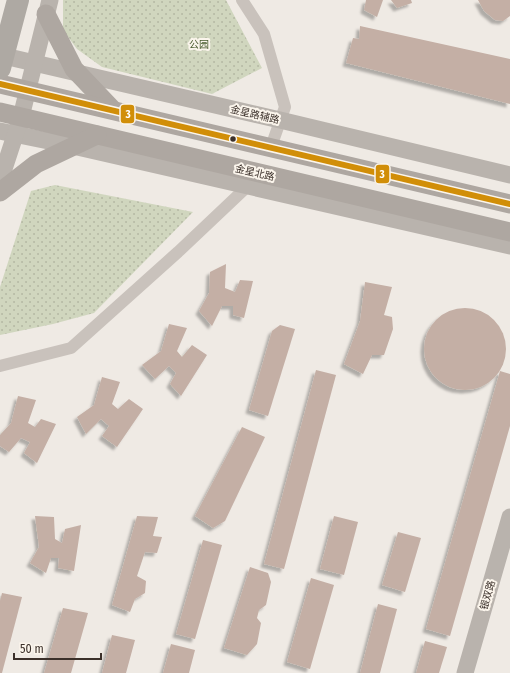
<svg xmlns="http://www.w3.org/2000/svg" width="510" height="673" font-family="'Fira Sans Condensed','Noto Sans SC',sans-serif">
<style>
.park{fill:url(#park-dots)}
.building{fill:#c4afa5;filter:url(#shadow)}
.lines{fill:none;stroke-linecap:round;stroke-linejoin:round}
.street{stroke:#c9c2bc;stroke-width:12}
.secondary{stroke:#b9b3ad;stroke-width:17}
.primary{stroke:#aea7a1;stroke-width:19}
.highway{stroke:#aea9a3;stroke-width:22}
.bus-1-casing{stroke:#fbf5ec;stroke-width:9}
.bus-1{stroke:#d18e08;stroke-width:6}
.bus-dot{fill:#3b302a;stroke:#fbf5ec;stroke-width:1.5}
.labels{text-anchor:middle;stroke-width:4;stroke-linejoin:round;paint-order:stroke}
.park-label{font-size:10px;fill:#485a2c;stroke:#fbf5ec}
.street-label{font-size:10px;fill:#3b302a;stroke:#fbf5ec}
.line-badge{stroke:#fbf5ec;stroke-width:1.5}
.badge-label{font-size:11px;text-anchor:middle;font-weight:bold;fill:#fff}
</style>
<defs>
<pattern id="park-dots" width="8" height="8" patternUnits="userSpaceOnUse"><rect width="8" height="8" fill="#d0d6be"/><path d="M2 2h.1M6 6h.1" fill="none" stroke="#b4b8a3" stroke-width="1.8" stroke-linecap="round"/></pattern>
<filter id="shadow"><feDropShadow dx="-3.5" dy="3.5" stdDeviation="1" flood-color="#0004"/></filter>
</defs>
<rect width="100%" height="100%" fill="#efeae4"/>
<g class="park">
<path d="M 63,0 L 226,0 L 262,68 L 212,94 L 102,67 L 77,49 L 63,30 Z"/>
<path d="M 55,185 L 193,212 L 94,313 L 53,324 L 0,335 L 0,287 L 31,191 Z"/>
</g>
<g class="building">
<path d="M 366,0 L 383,0 L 377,17 L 364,10 Z"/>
<path d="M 391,0 L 411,0 L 412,3 L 397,8 Z"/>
<path d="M 478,0 L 510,0 L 510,16 L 503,21 L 495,20 L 484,11 Z"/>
<path d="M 360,26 L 510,59 L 510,104 L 346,63 L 353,38 L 359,39 Z"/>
<path d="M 226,264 L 225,288 L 235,292 L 240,280 L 253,281 L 244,318 L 233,315 L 233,306 L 222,306 L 212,326 L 199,311 L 209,293 L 210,272 Z"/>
<path d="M 365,282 L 392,287 L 384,315 L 392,317 L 393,329 L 384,355 L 372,355 L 363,374 L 344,364 L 360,321 Z"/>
<circle cx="465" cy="349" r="41"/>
<path d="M 169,324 L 187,328 L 177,351 L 182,357 L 192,345 L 207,355 L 181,396 L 170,384 L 176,373 L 169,366 L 155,379 L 142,365 L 161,351 Z"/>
<path d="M 280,325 L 295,329 L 268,416 L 249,410 L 272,331 Z"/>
<path d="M 316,370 L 336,375 L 284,569 L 264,564 Z"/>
<path d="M 500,371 L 510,374 L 510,426 L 450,636 L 426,629 Z"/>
<path d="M 102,377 L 120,382 L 112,404 L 118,409 L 129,399 L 143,409 L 117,447 L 102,436 L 109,426 L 101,419 L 86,434 L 77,417 L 94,405 Z"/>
<path d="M 18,396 L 36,400 L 28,423 L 35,427 L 41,419 L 56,424 L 37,463 L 24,453 L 30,442 L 21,438 L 9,452 L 0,446 L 0,435 L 11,423 Z"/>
<path d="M 242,427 L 265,437 L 225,521 L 213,528 L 195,516 Z"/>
<path d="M 35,516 L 54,517 L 55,539 L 62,543 L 65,529 L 81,525 L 74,571 L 58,568 L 59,558 L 51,558 L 46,573 L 30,563 L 39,547 Z"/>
<path d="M 137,516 L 158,517 L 153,536 L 162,537 L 157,553 L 145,552 L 137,576 L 146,581 L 145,593 L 135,599 L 130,612 L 112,605 Z"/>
<path d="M 334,516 L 358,522 L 344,575 L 320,569 Z"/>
<path d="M 398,532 L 421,538 L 405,592 L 382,585 Z"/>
<path d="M 203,540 L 222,545 L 195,639 L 176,634 Z"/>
<path d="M 250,567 L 268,573 L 271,582 L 266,605 L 259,610 L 257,618 L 261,623 L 257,644 L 247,655 L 224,648 Z"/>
<path d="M 311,578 L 334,585 L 310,669 L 287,662 Z"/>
<path d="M 2,593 L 22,597 L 2,673 L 0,673 L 0,601 Z"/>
<path d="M 378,604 L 397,609 L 380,673 L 360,673 Z"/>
<path d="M 63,608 L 88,613 L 71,673 L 44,673 Z"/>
<path d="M 112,635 L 135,640 L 126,673 L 102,673 Z"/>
<path d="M 425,641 L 447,647 L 439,673 L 416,673 Z"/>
<path d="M 171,644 L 195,650 L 189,673 L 163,673 Z"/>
</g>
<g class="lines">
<g class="street">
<path d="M 242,0 L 264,34 L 285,107 L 271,147"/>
<path d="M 0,366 L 71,348 L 178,252 L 252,182"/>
</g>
<g class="secondary">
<path d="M 0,55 L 280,120 L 510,175"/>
<path d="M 0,131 L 73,146 L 510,246"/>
<path d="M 0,181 L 21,117 L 50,0"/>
<path d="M 465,673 L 510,517"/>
</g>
<g class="primary">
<path d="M 46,14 L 74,69 L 113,110"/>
<path d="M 0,84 L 510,204"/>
<path d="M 0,112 L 510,232"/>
<path d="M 0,192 L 36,164 L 97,135"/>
</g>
<path class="highway" d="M 0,68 L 18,0"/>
<g class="bus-1-casing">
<path id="bus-1" d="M 0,84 L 510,204"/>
</g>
<use href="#bus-1" class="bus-1"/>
</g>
<circle class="bus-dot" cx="233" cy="139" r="3.5"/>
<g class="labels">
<g class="park-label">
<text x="199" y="48">公园</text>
</g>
<g class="street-label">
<text transform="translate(255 114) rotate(13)" y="4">金星路辅路</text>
<text transform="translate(255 172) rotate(13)" y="4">金星北路</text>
<text transform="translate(487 595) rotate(-74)" y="4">银双路</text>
</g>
</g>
<g class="line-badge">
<rect x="120" y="104" width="15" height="20" rx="4" fill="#d18e08"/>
<rect x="375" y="164" width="15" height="20" rx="4" fill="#d18e08"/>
</g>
<g class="badge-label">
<text x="128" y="118">3</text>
<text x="382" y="178">3</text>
</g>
<path d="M14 653v6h87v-6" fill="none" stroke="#3b302a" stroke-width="2"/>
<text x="20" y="653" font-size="12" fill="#3b302a" stroke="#fbf5ec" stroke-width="3" paint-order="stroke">50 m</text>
</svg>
